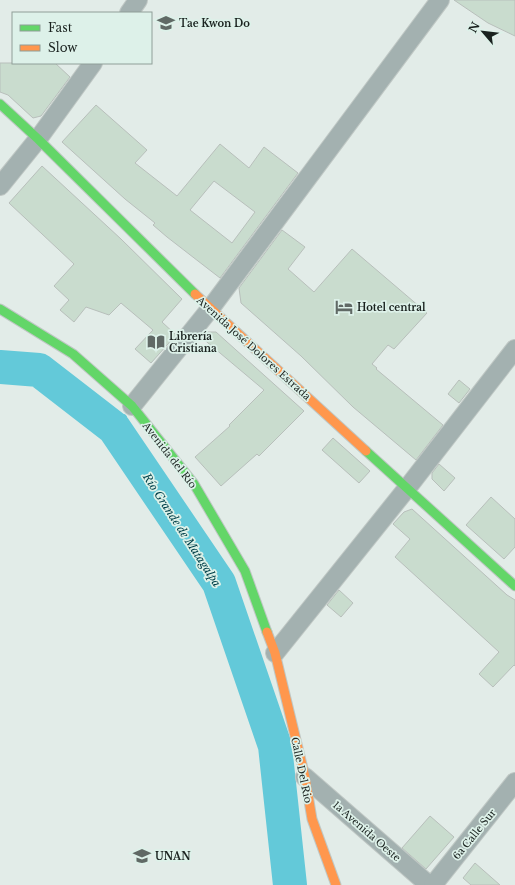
<svg xmlns="http://www.w3.org/2000/svg" width="515" height="885" font-family="'Libre Baskerville',serif">
<style>
.lines{fill:none;stroke-linecap:round;stroke-linejoin:round}
.stream{stroke:#63c9d9;stroke-width:5.5}
.river{stroke:#63c9d9;stroke-width:34}
.building{fill:#c9dcce;stroke:#b8bfbb;fill-rule:evenodd}
.street-casing{stroke:#bfc7c4;stroke-width:20}
.fast-casing{stroke:#bfc7c4;stroke-width:11}
.slow-casing{stroke:#bfc7c4;stroke-width:11}
.street{stroke:#a3b1b0;stroke-width:18}
.fast{stroke:#63d668;stroke-width:9}
.slow{stroke:#ff974d;stroke-width:9}
.labels{text-anchor:middle;stroke-width:3.5;stroke-linejoin:round;paint-order:stroke}
.poi-label{font-size:10px;font-weight:bold;fill:#1a221f;stroke:#ddf1e9;text-anchor:start}
.street-label{font-size:10px;fill:#1a221f;stroke:#ddf1e9}
.water-label{font-size:11px;font-style:italic;fill:#004049;stroke:#ddf1e9}
</style>
<rect width="100%" height="100%" fill="#e2ece8"/>
<g class="lines">
<path class="stream" d="M 114,428 L 124,417"/>
<path class="river" d="M 0,367 L 39,370 L 114,428 L 219,583 L 275,746 L 290,885"/>
</g>
<g class="building">
<path d="M 454,0 L 515,0 L 515,36 L 488,23 Z"/>
<path d="M 0,63 L 55,63 L 70,77 L 41,116 L 33,118 L 8,95 L 0,92 Z"/>
<path d="M 96,105 L 147,150 L 135,163 L 177,196 L 220,144 L 249,168 L 264,147 L 298,173 L 220,278 L 167,237 L 153,225 L 155,223 L 125,199 L 62,142 ZM 214,181 L 255,212 L 232,243 L 190,210 Z"/>
<path d="M 42,166 L 121,239 L 182,299 L 162,322 L 176,335 L 151,363 L 135,349 L 153,330 L 121,303 L 109,315 L 86,307 L 74,322 L 60,310 L 69,300 L 54,286 L 74,264 L 9,203 Z"/>
<path d="M 282,230 L 305,247 L 288,269 L 314,292 L 352,249 L 427,313 L 394,349 L 388,345 L 372,364 L 377,368 L 376,369 L 443,425 L 416,460 L 353,407 L 301,356 L 241,303 L 239,288 Z"/>
<path d="M 205,332 L 216,332 L 304,411 L 259,456 L 257,454 L 221,486 L 195,457 L 230,426 L 229,425 L 264,390 L 201,337 Z"/>
<path d="M 459,380 L 470,389 L 459,403 L 448,394 Z"/>
<path d="M 333,438 L 370,471 L 359,483 L 322,450 Z"/>
<path d="M 439,464 L 455,478 L 444,491 L 432,479 L 432,473 Z"/>
<path d="M 491,497 L 515,519 L 515,547 L 504,559 L 466,525 Z"/>
<path d="M 412,509 L 507,595 L 515,600 L 515,666 L 514,665 L 493,687 L 479,674 L 499,652 L 395,557 L 410,539 L 393,524 L 404,512 Z"/>
<path d="M 339,590 L 353,603 L 341,617 L 327,605 Z"/>
<path d="M 430,816 L 454,837 L 426,869 L 402,848 Z"/>
<path d="M 475,863 L 500,885 L 471,885 L 463,878 Z"/>
</g>
<g class="lines">
<g class="street-casing">
<g id="street">
<path d="M 129,13 L 138,0"/>
<path d="M 0,186 L 38,139 L 93,63"/>
<path d="M 132,406 L 210,309 L 440,0"/>
<path d="M 275,653 L 408,487 L 515,349"/>
<path d="M 305,777 L 429,885"/>
<path d="M 433,885 L 515,782"/>
</g>
</g>
<g class="fast-casing">
<g id="fast">
<path d="M 0,104 L 38,139 L 195,294"/>
<path d="M 0,309 L 73,354 L 132,406 L 194,484 L 245,571 L 267,632"/>
<path d="M 366,451 L 515,586"/>
</g>
</g>
<g class="slow-casing">
<g id="slow">
<path d="M 195,294 L 366,451"/>
<path d="M 267,632 L 275,653 L 305,777 L 312,819 L 336,885"/>
</g>
</g>
<use href="#street" class="street"/>
<use href="#fast" class="fast"/>
<use href="#slow" class="slow"/>
</g>
<defs>
<g id="school-bare" transform="scale(1.38)"><path d="M0-5L7-2L0 1L-7-2ZM-4 1L0 2.5L4 1V4Q0 6-4 4Z" fill="#606965" stroke="#ddf1e9" stroke-width="2.5" paint-order="stroke"/></g>
<g id="hotel-bare" transform="scale(1.38)"><path d="M-6-4.5h1.5V1H6V5H4.5V3h-9V5H-6ZM-4 0a1.8 1.8 0 1 1 3.6 0ZM.5 0V-2.5h3Q6-2.5 6 0Z" fill="#606965" stroke="#ddf1e9" stroke-width="2.5" paint-order="stroke"/></g>
<g id="library-bare" transform="scale(1.38)"><path d="M-6-4Q-3-5.5-.7-3.5V5Q-3 3-6 4ZM6-4Q3-5.5 .7-3.5V5Q3 3 6 4Z" fill="#606965" stroke="#ddf1e9" stroke-width="2.5" paint-order="stroke"/></g>
<g id="university-bare" transform="scale(1.38)"><path d="M0-5L7-2L0 1L-7-2ZM-4 1L0 2.5L4 1V4Q0 6-4 4Z" fill="#606965" stroke="#ddf1e9" stroke-width="2.5" paint-order="stroke"/></g>
</defs>
<g fill-rule="evenodd">
<use href="#school-bare" x="166" y="23"/>
<use href="#hotel-bare" x="344" y="307"/>
<use href="#library-bare" x="156" y="342"/>
<use href="#university-bare" x="142" y="856"/>
</g>
<g class="labels">
<g class="poi-label">
<text x="179" y="27">Tae Kwon Do</text>
<text x="357" y="311">Hotel central</text>
<text x="169" y="340">Librería<tspan x="169" dy="12">Cristiana</tspan></text>
<text x="155" y="860">UNAN</text>
</g>
<g class="street-label">
<text transform="translate(254 348) rotate(42)" y="4">Avenida José Dolores Estrada</text>
<text transform="translate(170 455) rotate(52)" y="4">Avenida del Río</text>
<text transform="translate(302 770) rotate(78)" y="4">Calle Del Rio</text>
<text transform="translate(367 831) rotate(41)" y="4">1a Avenida Oeste</text>
<text transform="translate(474 834) rotate(-51)" y="4">6a Calle Sur</text>
</g>
<g class="water-label">
<text transform="translate(182 530) rotate(57)" y="4">Río Grande de Matagalpa</text>
</g>
</g>
<rect x="12" y="12" width="140" height="52" fill="#ddf1e9" stroke="#8f9e98"/>
<rect x="20" y="25" width="20" height="6" fill="#63d668" stroke="#8f9e98"/>
<text x="48" y="32" font-size="12" fill="#1a221f">Fast</text>
<rect x="20" y="45" width="20" height="6" fill="#ff974d" stroke="#8f9e98"/>
<text x="48" y="52" font-size="12" fill="#1a221f">Slow</text>
<g transform="translate(483 32) rotate(298)" stroke="#ddf1e9" stroke-width="3" paint-order="stroke">
<path d="M0-3L7 15L0 10L-7 15Z" fill="#1a221f"/>
<text y="-6" font-size="11" font-weight="bold" text-anchor="middle" fill="#1a221f">N</text>
</g>
</svg>
